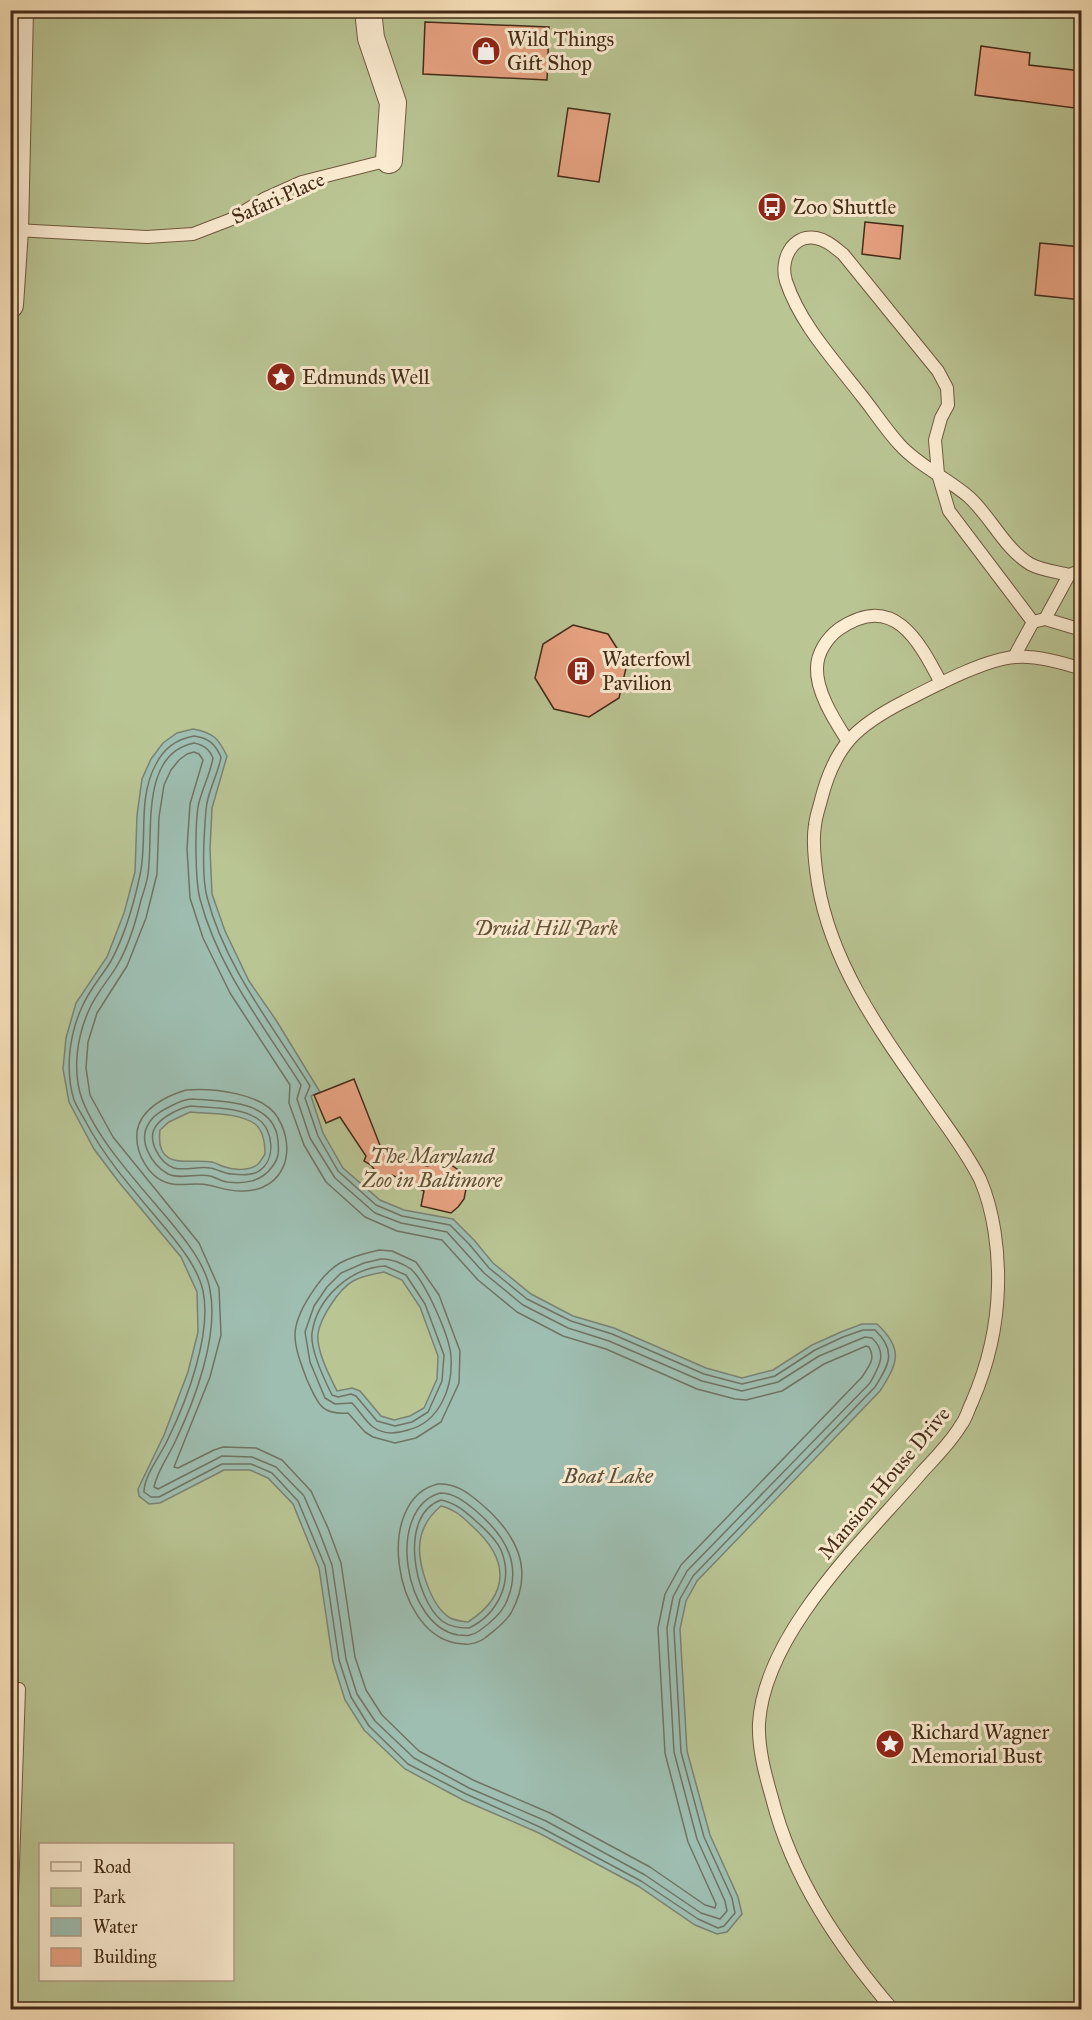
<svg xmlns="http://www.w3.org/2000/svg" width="1092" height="2020" font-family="'IM FELL Great Primer',serif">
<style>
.green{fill:#bac594;stroke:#7e7856;stroke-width:1.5;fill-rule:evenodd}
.water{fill:#9ebeb1;stroke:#7a8373;stroke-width:1.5;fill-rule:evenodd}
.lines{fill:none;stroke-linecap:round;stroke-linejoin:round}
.shore{stroke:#707464;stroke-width:1.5}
.building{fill:#eaa484;stroke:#432b17;stroke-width:1.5}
.lane-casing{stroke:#715940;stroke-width:14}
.street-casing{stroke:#715940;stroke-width:28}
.lane{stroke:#fcedd3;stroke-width:12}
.street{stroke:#fcedd3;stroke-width:26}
.labels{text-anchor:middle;stroke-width:6;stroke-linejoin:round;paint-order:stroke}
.poi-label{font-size:21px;fill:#432b17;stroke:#fcedd3;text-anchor:start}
.street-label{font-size:21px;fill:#432b17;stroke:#fcedd3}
.park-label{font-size:21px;font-style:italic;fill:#615236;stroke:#fcedd3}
.water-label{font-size:22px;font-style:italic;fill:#5a503e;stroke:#fcedd3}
</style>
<rect width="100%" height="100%" fill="#fae3bc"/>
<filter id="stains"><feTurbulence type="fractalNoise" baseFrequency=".00333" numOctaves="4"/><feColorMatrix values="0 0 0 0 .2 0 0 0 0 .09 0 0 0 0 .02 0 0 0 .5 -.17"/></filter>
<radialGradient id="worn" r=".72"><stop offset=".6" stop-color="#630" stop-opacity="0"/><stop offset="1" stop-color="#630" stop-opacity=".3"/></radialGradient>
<path class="green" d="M 11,11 L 1081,11 L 1081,2009 L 11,2010 ZM 40,1844 L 232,1844 L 232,1980 L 40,1980 Z"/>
<path class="water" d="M 193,729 C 214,733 218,738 227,756 L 212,808 L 210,849 L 212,894 L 225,931 L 249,981 L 276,1020 L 320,1092 L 311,1096 L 323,1133 L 343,1168 L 380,1200 L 404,1210 L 453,1219 L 474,1240 L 493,1263 L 531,1294 L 573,1316 L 614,1328 L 706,1368 L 742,1378 L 773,1370 L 812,1345 L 841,1332 L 862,1324 L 877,1324 C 904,1349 898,1363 880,1391 L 697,1581 L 686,1601 L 680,1629 L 687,1751 L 710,1835 L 738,1897 L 742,1914 L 727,1932 L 717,1934 L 695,1925 L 638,1886 L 539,1833 L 463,1800 L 405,1769 L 364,1730 L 345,1700 L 333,1662 L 319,1568 L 293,1504 L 268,1478 L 250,1470 L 224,1470 L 160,1503 L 149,1504 L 139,1496 L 138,1489 L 164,1435 L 188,1372 L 198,1332 L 197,1292 L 181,1257 L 118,1181 L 94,1149 L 69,1102 L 63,1069 L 66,1038 L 76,1003 L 107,957 L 124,913 L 135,872 L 137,815 L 142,779 L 151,759 L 163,743 L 177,733 ZM 190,1112 C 209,1114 238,1112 255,1124 C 264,1131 265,1144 265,1154 C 263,1157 260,1163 257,1165 C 249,1171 233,1170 225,1167 C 221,1166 216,1163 212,1162 C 189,1158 155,1172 160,1130 L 169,1122 ZM 384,1272 L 402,1280 L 420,1307 L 438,1356 L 437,1379 L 424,1408 L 410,1416 L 394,1420 L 381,1416 L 360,1391 L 352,1388 L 337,1391 C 330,1377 316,1350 318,1334 C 320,1318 339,1289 353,1281 C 362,1276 373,1274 384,1272 ZM 441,1506 C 454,1509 463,1517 472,1526 C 509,1559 511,1594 468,1622 C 460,1621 451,1620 446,1615 C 430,1602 417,1562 420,1542 C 422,1527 430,1515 441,1506 Z"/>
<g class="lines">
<g class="shore">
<path d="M 194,736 C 209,738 215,744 221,757 C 218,775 207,792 206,810 C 204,834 201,875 207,897 C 225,967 273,1026 310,1086 L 305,1098 L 318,1136 L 338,1171 L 376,1205 L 402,1216 L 450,1225 L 469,1244 L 489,1268 L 527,1299 L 571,1321 L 612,1334 L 704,1374 L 742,1384 L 775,1376 L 815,1350 L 843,1337 L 863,1330 L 875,1330 C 897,1351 889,1365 875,1387 L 693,1576 L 680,1599 L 674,1629 L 681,1752 L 704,1837 L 732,1898 L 735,1913 L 724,1926 L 718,1928 L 698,1919 L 641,1881 L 542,1828 L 466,1794 L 408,1764 L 369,1726 L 351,1697 L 339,1660 L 325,1566 L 298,1501 L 272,1473 L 251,1464 L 222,1464 L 159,1497 L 151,1497 L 144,1492 C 144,1475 161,1455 168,1439 C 187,1400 212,1334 203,1291 C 198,1268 180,1246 166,1229 C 138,1195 108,1163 87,1124 C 83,1116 77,1108 74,1100 C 65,1071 69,1035 82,1007 C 89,990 102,976 111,961 C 125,935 134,903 140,875 C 148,838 137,799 156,764 C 164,748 177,739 194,736 Z"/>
<path d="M 194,743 C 204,745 209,749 213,758 C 210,775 201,791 198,807 C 195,827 195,880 200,899 C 218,968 263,1025 301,1085 L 297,1099 L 310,1138 L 335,1178 L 375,1213 L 401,1223 L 447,1232 L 484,1273 L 523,1305 L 568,1328 L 609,1341 L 702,1381 L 742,1391 L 778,1382 L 819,1356 L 865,1337 L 872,1338 C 888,1353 879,1367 870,1383 L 687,1571 L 673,1597 L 667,1628 L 674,1752 L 697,1839 L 725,1901 L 727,1911 L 720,1919 L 701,1913 L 645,1875 L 546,1821 L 469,1788 L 414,1758 L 375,1721 L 357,1694 L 346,1659 L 332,1565 L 319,1531 L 304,1496 L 276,1467 L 252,1457 L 222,1456 L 158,1489 L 154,1487 C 157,1471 168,1457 175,1442 C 195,1400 219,1336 210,1290 C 206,1263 180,1233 163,1213 C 135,1180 97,1139 82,1099 C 72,1071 77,1036 89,1010 C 96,993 109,980 118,964 C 129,945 136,921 141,900 C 144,891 147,882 148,874 C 154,834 139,754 194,743 Z"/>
<path d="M 194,752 L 199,754 L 203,760 L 190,804 L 187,849 L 190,898 L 203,938 L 230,993 L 290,1085 L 289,1103 L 304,1145 L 326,1182 L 365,1217 L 397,1231 L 442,1240 L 478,1280 L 517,1312 L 563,1336 L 606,1349 L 697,1389 L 735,1399 L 746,1400 L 782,1391 L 824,1364 L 866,1346 L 869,1347 C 876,1359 869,1366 862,1377 L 681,1565 L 665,1594 L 658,1628 L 665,1753 L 688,1842 L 716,1904 L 715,1908 L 705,1905 L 650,1867 L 550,1813 L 473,1780 L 419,1751 L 382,1715 L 366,1690 L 355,1657 L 341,1563 L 328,1528 L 311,1491 L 282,1460 L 256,1448 L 223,1447 L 214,1450 L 178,1468 L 174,1467 L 210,1377 L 221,1335 L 219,1288 L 199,1243 L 113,1137 L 90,1095 L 86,1068 L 88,1042 L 97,1013 L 127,966 L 146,918 L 157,874 L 159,817 L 164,785 L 171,770 L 179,760 L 187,754 Z"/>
<path d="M 186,1090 C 213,1088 264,1093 278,1118 C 297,1150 285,1190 244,1191 C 230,1192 222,1188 208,1185 C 197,1182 184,1186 172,1184 C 149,1180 135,1153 137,1132 C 140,1109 166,1096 186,1090 Z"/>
<path d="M 192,1099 C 222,1101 275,1100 278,1141 C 279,1152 279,1158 272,1167 C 261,1182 245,1184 227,1182 C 221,1181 215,1177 210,1176 C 197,1173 180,1180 168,1174 C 152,1165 137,1141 149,1123 C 154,1114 165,1109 175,1104 C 180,1102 185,1099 192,1099 Z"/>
<path d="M 191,1106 C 212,1108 240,1107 258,1119 C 274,1130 276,1160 259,1171 C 252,1176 241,1175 232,1174 C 224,1174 218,1169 210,1168 C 199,1166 185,1171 174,1168 C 160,1163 146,1140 156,1126 C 163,1116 180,1108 191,1106 Z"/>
<path d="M 379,1250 L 392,1251 L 416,1262 L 439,1295 L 460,1351 L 459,1383 L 441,1422 L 416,1438 L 395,1443 L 373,1437 L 365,1432 L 348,1413 C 320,1415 318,1403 307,1380 C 302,1366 295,1350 295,1335 C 295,1313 321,1274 340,1263 C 352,1256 366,1253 379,1250 Z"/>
<path d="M 381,1259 C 390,1258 404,1264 411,1269 C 426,1283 450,1337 451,1357 C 453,1387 440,1422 408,1430 C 396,1434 384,1435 373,1427 C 365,1421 359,1410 352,1403 L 335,1404 L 325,1398 L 310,1362 L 305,1332 L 314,1306 L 327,1287 L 341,1273 L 364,1263 Z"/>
<path d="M 385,1266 L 406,1275 L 425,1304 L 444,1355 L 442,1381 L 428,1412 L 412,1422 L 395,1426 L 377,1421 L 356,1396 L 351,1394 L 338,1397 L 332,1395 C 325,1381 310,1349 312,1333 C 317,1298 350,1268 385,1266 Z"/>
<path d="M 438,1484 C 455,1483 467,1492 479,1502 C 515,1532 536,1568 511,1613 C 505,1623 494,1631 485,1638 C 475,1645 466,1645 455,1643 C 393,1631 374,1499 438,1484 Z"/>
<path d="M 440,1493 C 454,1493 464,1501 475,1510 C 506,1536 524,1566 505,1605 C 499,1616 489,1624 479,1631 C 472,1636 467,1636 458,1635 C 404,1626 385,1509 440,1493 Z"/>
<path d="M 441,1500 C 456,1503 466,1512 477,1522 C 485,1529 496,1539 501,1550 C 514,1581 498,1614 469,1628 C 460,1628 449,1626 442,1621 C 414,1598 398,1515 441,1500 Z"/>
</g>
</g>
<g class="building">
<path d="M 425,22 L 549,27 L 547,80 L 423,74 Z"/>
<path d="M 981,46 L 1030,53 L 1029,65 L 1082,71 L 1082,109 L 975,95 Z"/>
<path d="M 568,108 L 610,114 L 599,182 L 558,176 Z"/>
<path d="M 865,222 L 903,226 L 900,259 L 862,254 Z"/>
<path d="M 1040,243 L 1082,247 L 1082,300 L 1035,295 Z"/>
<path d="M 573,625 L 608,634 L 627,664 L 619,698 L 589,717 L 554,709 L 535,678 L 543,644 Z"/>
<path d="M 354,1079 L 383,1153 L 427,1166 L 441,1163 L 451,1165 L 460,1171 L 465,1180 L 466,1189 L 464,1199 L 458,1207 L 451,1213 L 421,1206 L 424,1191 L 392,1175 L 382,1180 L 371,1165 L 364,1161 L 366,1156 L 340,1117 L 326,1123 L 314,1095 Z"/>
</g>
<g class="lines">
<g class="lane-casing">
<g id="lane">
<path d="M 15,230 L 147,237 L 193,234 L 232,219 L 264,199 L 302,182 L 389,160"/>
<path d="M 1045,619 L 1069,575 L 1082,570"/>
<path d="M 1033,622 L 949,511 L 938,474 L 935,440 L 941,418 L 948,405 L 947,388 L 938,371 L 843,254 C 834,247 827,240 816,238 C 791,234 780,261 786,281 C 800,324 834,360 861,395 C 874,411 886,430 900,445 C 918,465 948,479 969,497 C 991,517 1004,548 1030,564 C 1041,570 1057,572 1069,575"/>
<path d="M 1014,657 L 1033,622 L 1045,619 L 1082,630"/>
<path d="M 847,740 C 835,721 816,692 817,668 C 817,653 827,638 839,629 C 893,592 918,639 941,683"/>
<path d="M 10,1952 L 19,1689"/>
<path d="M 893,2010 C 840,1948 792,1878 772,1798 C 765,1774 758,1748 759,1723 C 765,1631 866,1538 923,1471 C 936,1457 951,1442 961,1425 C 966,1419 968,1410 972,1402 C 988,1365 997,1328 998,1287 C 999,1252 994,1211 980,1179 C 966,1151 947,1127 929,1101 C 882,1034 832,966 818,884 C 815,865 812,843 815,825 C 816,816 819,808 821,800 C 835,745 856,726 905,701 C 933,687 985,659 1015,657 C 1036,655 1061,662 1082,669"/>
</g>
</g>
<g class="street-casing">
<g id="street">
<path d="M 368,10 L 371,38 L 393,103 L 389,160"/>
<path d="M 10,305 L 15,230 L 20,10"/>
</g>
</g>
<use href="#lane" class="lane"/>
<use href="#street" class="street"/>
</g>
<defs>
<g id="shop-disc" transform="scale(1.5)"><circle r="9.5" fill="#8f2418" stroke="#fcedd3"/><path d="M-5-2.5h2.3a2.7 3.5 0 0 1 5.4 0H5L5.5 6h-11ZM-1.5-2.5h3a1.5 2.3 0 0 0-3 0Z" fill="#fff"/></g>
<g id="bus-disc" transform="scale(1.5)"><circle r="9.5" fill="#8f2418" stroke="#fcedd3"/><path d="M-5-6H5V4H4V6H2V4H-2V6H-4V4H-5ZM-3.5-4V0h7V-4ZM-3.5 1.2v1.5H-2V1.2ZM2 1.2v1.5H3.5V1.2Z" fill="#fff"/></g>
<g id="sight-disc" transform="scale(1.5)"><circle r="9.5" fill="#8f2418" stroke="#fcedd3"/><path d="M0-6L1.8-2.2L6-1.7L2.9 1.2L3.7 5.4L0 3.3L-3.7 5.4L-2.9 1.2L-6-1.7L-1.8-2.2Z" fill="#fff"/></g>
<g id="building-disc" transform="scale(1.5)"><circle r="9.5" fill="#8f2418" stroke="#fcedd3"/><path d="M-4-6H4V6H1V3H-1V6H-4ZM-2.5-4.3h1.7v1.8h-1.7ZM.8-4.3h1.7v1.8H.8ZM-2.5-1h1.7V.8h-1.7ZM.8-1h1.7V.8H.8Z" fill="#fff"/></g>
</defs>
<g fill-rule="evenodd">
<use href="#shop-disc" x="486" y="51"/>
<use href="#bus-disc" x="772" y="207"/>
<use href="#sight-disc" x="281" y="377"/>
<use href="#building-disc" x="581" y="671"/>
<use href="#sight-disc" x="890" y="1744"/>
</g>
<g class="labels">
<g class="poi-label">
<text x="507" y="46">Wild Things<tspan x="507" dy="24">Gift Shop</tspan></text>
<text x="793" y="214">Zoo Shuttle</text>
<text x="302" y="384">Edmunds Well</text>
<text x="602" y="666">Waterfowl<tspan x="602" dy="24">Pavilion</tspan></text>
<text x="911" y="1739">Richard Wagner<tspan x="911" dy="24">Memorial Bust</tspan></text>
</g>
<g class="street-label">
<text transform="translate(278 198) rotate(-24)" y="7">Safari Place</text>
<text transform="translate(884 1483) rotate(-50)" y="7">Mansion House Drive</text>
</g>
<g class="park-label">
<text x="546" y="935">Druid Hill Park</text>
<text x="432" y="1163">The Maryland<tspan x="432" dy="24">Zoo in Baltimore</tspan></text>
</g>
<g class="water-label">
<text x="608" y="1483">Boat Lake</text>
</g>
</g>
<rect width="1092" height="2020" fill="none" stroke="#fae3bc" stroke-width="36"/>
<rect x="12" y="12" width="1068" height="1996" fill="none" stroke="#432b17" stroke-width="3"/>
<rect x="18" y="18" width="1056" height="1984" fill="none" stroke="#432b17" stroke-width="1.5"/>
<rect x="39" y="1843" width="195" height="138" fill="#fcedd3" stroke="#b29f88" stroke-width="1.5"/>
<rect x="51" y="1862" width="30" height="9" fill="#fcedd3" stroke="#b29f88" stroke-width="1.5"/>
<text x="93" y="1873" font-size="18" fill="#432b17">Road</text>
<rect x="51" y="1888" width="30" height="18" fill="#bac594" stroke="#b29f88" stroke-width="1.5"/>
<text x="93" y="1903" font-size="18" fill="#432b17">Park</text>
<rect x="51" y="1918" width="30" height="18" fill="#9ebeb1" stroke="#b29f88" stroke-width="1.5"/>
<text x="93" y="1933" font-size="18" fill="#432b17">Water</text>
<rect x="51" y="1948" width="30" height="18" fill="#eaa484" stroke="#b29f88" stroke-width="1.5"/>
<text x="93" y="1963" font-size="18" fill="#432b17">Building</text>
<rect width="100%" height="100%" filter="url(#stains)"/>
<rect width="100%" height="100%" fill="url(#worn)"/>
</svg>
